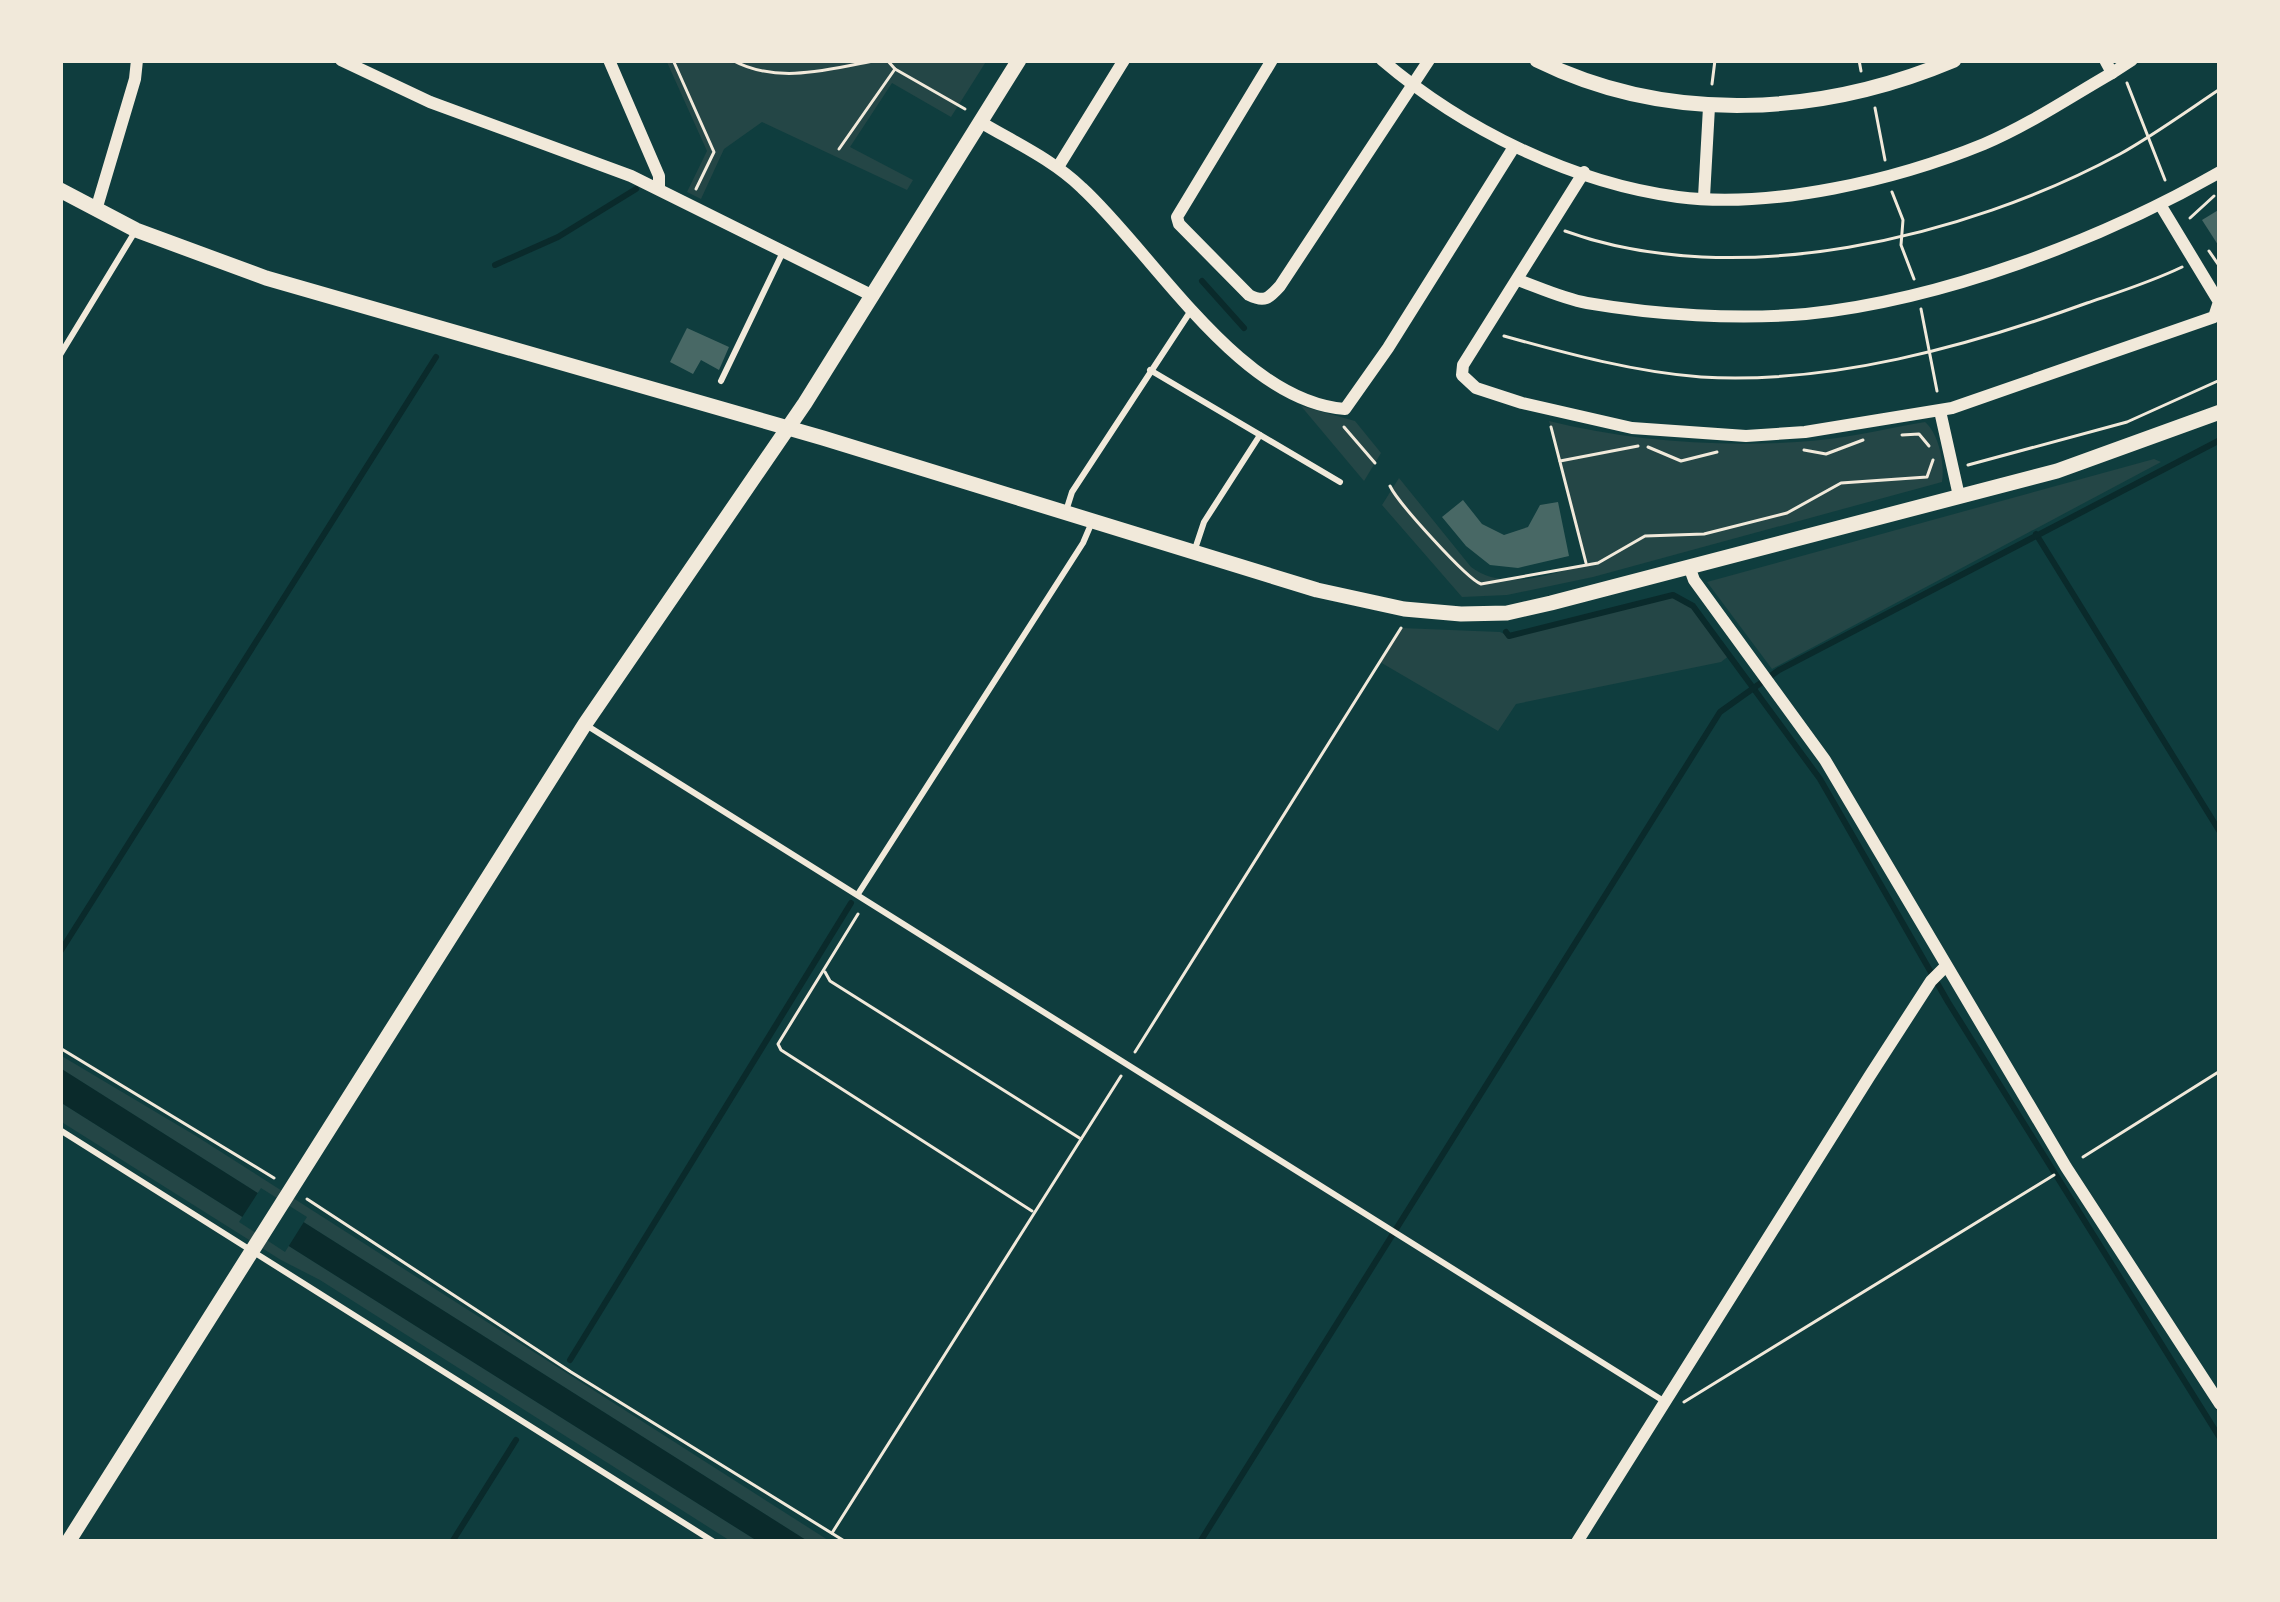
<svg xmlns="http://www.w3.org/2000/svg" width="2280" height="1602" font-family="Helvetica,sans-serif">
<style>
.green{fill:#244646}
.water{fill:#0a2a2b}
.pier{fill:#0f3d3e}
.lines{fill:none;stroke-linecap:round;stroke-linejoin:round}
.stream{stroke:#0a2a2b;stroke-width:6}
.building{fill:#486865}
.path{stroke:#f1e9da;stroke-width:3}
.service{stroke:#f1e9da;stroke-width:6}
.minor{stroke:#f1e9da;stroke-width:12}
.tertiary{stroke:#f1e9da;stroke-width:15}
</style>
<rect width="100%" height="100%" fill="#0f3d3e"/>
<g class="green">
<path d="M 666,60 L 987,60 L 951,117 L 892,83 L 850,147 L 913,180 L 907,190 L 762,122 L 724,149 L 701,199 L 687,192 L 707,151 Z"/>
<path d="M 1301,406 L 1355,421 L 1381,453 L 1364,481 Z"/>
<path d="M 1549,421 C 1629,441 1715,447 1797,442 C 1840,440 1883,429 1925,422 C 1939,434 1945,464 1942,482 L 1593,577 L 1507,595 L 1462,597 L 1382,505 L 1399,478 L 1471,567 C 1504,592 1549,575 1586,564 Z"/>
<path d="M 2154,459 L 2161,462 L 1772,669 L 1707,582 Z"/>
<path d="M 1673,595 L 1693,606 L 1730,655 L 1721,662 L 1516,704 L 1498,731 L 1380,662 L 1401,628 L 1500,632 L 1509,636 Z"/>
<path d="M 60,1055 L 196,1136 L 831,1542 L 809,1542 L 60,1068 Z"/>
<path d="M 60,1102 L 759,1542 L 732,1542 L 320,1280 L 281,1260 L 60,1121 Z"/>
</g>
<path class="water" d="M 60,1068 L 809,1542 L 759,1542 L 60,1102 Z"/>
<path class="pier" d="M 261,1188 L 307,1217 L 285,1252 L 239,1222 Z"/>
<g class="lines">
<g class="stream">
<path d="M 495,265 L 558,237 L 636,189"/>
<path d="M 1202,281 L 1244,328"/>
<path d="M 2036,534 L 2220,832"/>
<path d="M 1506,632 L 1509,636 L 1673,595 L 1693,606 L 1820,779 L 1948,1002 L 2220,1438"/>
<path d="M 60,952 L 436,357"/>
<path d="M 570,1360 L 851,903"/>
<path d="M 452,1542 L 516,1440"/>
<path d="M 1200,1542 L 1720,712 L 1779,670 L 2220,440"/>
</g>
</g>
<g class="building">
<path d="M 2220,209 L 2220,248 L 2202,220 Z"/>
<path d="M 687,328 L 729,347 L 719,370 L 701,360 L 693,374 L 670,362 Z"/>
<path d="M 1463,500 L 1482,524 L 1504,535 L 1528,527 L 1540,505 L 1558,502 L 1569,556 L 1518,568 L 1490,565 L 1466,546 L 1442,517 Z"/>
</g>
<g class="lines">
<g class="path">
<path d="M 673,60 L 714,152 L 696,189"/>
<path d="M 732,60 C 777,85 831,69 878,60"/>
<path d="M 887,60 L 895,69 L 965,109"/>
<path d="M 1859,60 L 1861,71"/>
<path d="M 2127,83 L 2165,180"/>
<path d="M 1712,84 L 1715,60"/>
<path d="M 1875,108 L 1885,160"/>
<path d="M 839,149 L 895,69"/>
<path d="M 1892,192 L 1903,220 L 1901,245 L 1914,279"/>
<path d="M 2190,218 L 2214,196"/>
<path d="M 1565,231 C 1736,293 1965,238 2120,154 C 2154,135 2187,111 2220,89"/>
<path d="M 2209,251 L 2220,267"/>
<path d="M 1921,309 L 1937,391"/>
<path d="M 1504,336 C 1568,354 1635,372 1701,377 C 1829,385 1969,346 2087,303 C 2119,292 2151,282 2182,267"/>
<path d="M 1344,427 L 1375,463"/>
<path d="M 1551,427 L 1586,563"/>
<path d="M 1902,435 L 1919,434 L 1929,446"/>
<path d="M 1648,447 L 1681,461 L 1717,452"/>
<path d="M 1804,450 L 1826,454 L 1863,440"/>
<path d="M 1560,461 L 1638,446"/>
<path d="M 1968,465 L 2127,422 L 2220,380"/>
<path d="M 1390,486 C 1398,503 1467,579 1481,584 L 1598,563 L 1645,536 L 1704,534 L 1787,513 L 1841,483 L 1927,477 L 1933,460"/>
<path d="M 858,914 L 778,1044 L 781,1050 L 1032,1211"/>
<path d="M 825,972 L 830,981 L 1081,1139"/>
<path d="M 60,1048 L 274,1178"/>
<path d="M 1135,1052 L 1401,628"/>
<path d="M 2083,1157 L 2220,1071"/>
<path d="M 307,1199 L 571,1372 L 846,1542"/>
<path d="M 1684,1402 L 2054,1175"/>
<path d="M 832,1533 L 1121,1076"/>
</g>
<g class="service">
<path d="M 60,355 L 136,230"/>
<path d="M 1150,370 L 1340,482"/>
<path d="M 721,381 L 782,254"/>
<path d="M 1066,511 L 1072,492 L 1190,312"/>
<path d="M 1195,549 L 1204,522 L 1260,435"/>
<path d="M 586,725 L 1662,1400"/>
<path d="M 858,894 L 1083,543 L 1092,522"/>
<path d="M 60,1130 L 714,1542"/>
</g>
<g class="minor">
<path d="M 341,60 L 430,102 L 631,176 L 873,296"/>
<path d="M 609,60 L 659,176 L 659,189"/>
<path d="M 1272,60 L 1177,217 L 1179,224 L 1249,295 C 1265,303 1269,298 1280,286 L 1429,60"/>
<path d="M 1382,60 C 1463,129 1572,183 1678,197 C 1773,209 1896,180 1984,144 C 2029,125 2070,97 2112,73"/>
<path d="M 2105,60 L 2112,73 L 2132,60"/>
<path d="M 982,123 C 1016,143 1053,160 1082,188 C 1153,253 1240,402 1345,409 L 1388,348 L 1514,147"/>
<path d="M 1058,167 L 1124,60"/>
<path d="M 1584,172 L 1463,365 L 1462,375 L 1476,388 L 1522,403 L 1632,428 L 1746,436 L 1805,432 L 1952,408 L 2214,317 L 2219,302 L 2161,206"/>
<path d="M 1704,197 L 1709,107"/>
<path d="M 96,210 L 135,79 L 137,60"/>
<path d="M 1518,280 C 1540,288 1564,299 1587,303 C 1657,315 1736,320 1806,314 C 1943,300 2101,240 2220,172"/>
<path d="M 1940,411 L 1959,496"/>
<path d="M 1690,569 L 1694,580 L 1825,760 L 2066,1167 L 2220,1404"/>
<path d="M 1577,1542 L 1869,1077 L 1931,981 L 1946,966"/>
</g>
<g class="tertiary">
<path d="M 1537,60 C 1669,125 1821,116 1954,60"/>
<path d="M 60,190 L 136,230 L 266,278 L 823,438 L 1317,590 L 1404,609 L 1461,614 L 1507,613 L 1551,603 L 2057,471 L 2220,412"/>
<path d="M 68,1542 L 585,724 L 805,403 L 1019,60"/>
</g>
</g>
<rect width="2280" height="1602" fill="none" stroke="#f1e9da" stroke-width="126"/>
</svg>
